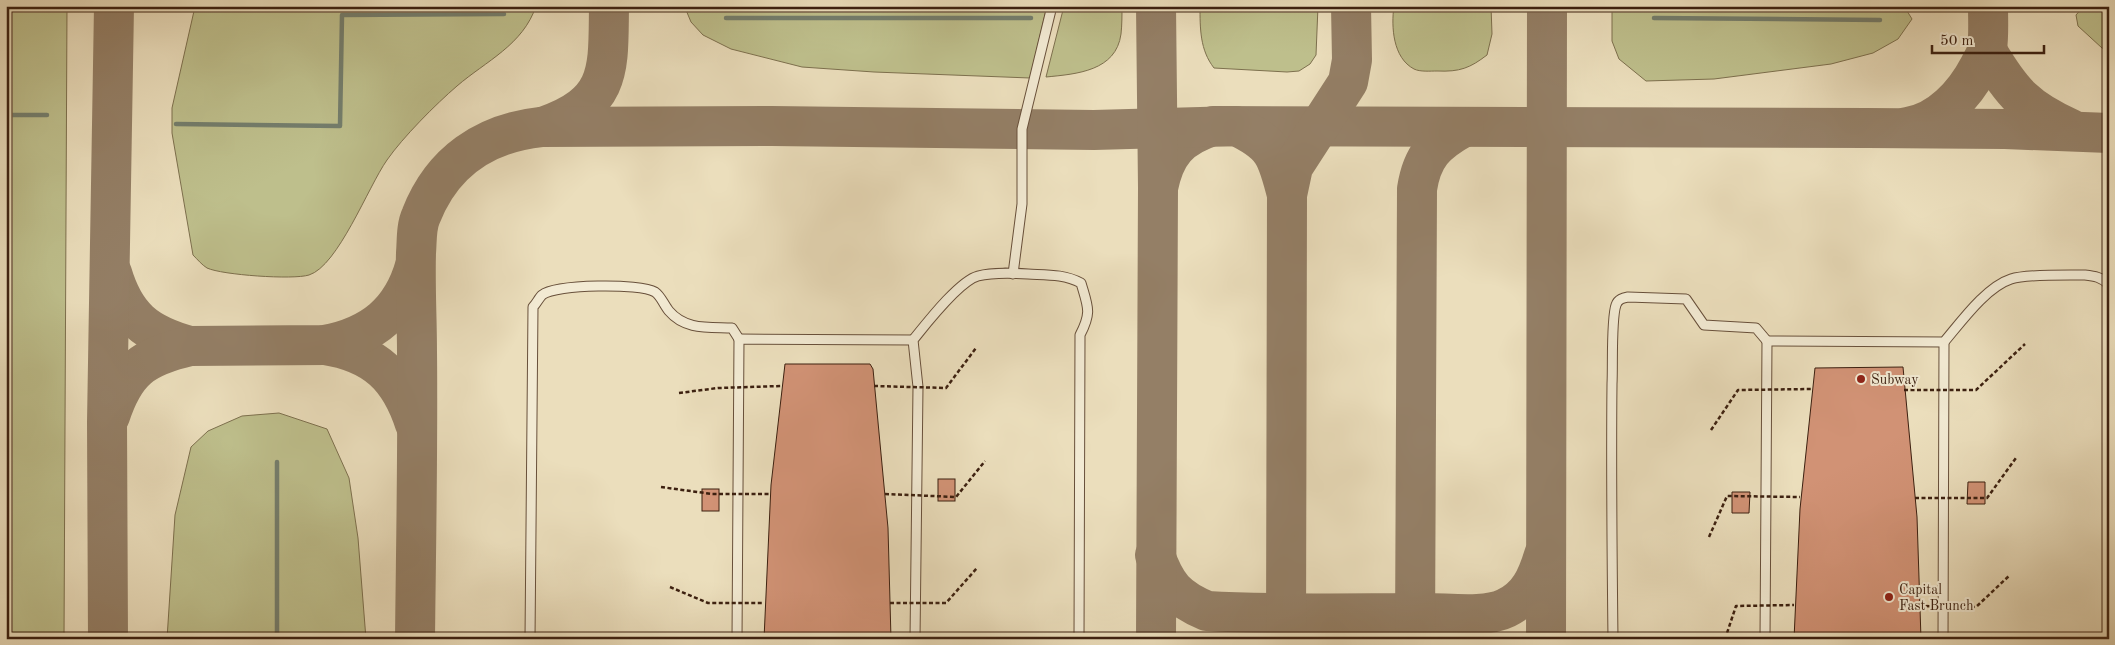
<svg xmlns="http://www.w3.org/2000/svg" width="2115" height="645" font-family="'Old Standard TT',serif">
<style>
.green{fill:#bebf8c;stroke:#7d704e}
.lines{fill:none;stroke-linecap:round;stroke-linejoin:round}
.stream{stroke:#747e6d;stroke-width:4.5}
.taxiway{stroke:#947f66;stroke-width:40}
.building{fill:#d19275;stroke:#3c2010}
.lane-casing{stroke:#68503b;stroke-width:11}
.lane{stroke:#f2ead3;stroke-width:9}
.path-bridge{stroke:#3c2010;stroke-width:2.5;stroke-dasharray:4 2.5;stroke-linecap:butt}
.poi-dot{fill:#8f2418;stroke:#f2ead3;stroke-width:2}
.labels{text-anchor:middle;stroke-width:4;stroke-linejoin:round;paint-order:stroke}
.poi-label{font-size:14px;fill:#3c2010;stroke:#f2ead3;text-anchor:start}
</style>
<rect width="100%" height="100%" fill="#ebdebc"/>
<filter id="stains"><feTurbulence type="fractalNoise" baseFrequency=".004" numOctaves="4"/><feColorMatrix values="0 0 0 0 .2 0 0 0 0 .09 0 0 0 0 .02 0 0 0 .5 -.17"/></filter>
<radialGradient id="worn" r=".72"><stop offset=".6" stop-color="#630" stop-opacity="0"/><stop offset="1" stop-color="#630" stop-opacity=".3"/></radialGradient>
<g class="green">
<path d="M 6,6 L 67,6 L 64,639 L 6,639 Z"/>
<path d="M 196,6 L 536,6 C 523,45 486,61 457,86 C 436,104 403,137 387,160 C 368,187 338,266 309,275 C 293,280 222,275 207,268 C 202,265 197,259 193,255 L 172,133 L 172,108 L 194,11 Z"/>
<path d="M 689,6 L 1047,6 L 1030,78 L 874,72 L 802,67 L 731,49 L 703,35 L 691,22 L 686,10 Z"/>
<path d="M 1064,6 L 1122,6 C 1122,15 1122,25 1121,34 C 1116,71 1077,74 1046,77 Z"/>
<path d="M 1200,6 L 1318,6 L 1316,55 L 1310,64 L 1299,71 L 1287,72 L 1214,68 C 1200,50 1200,29 1200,6 Z"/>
<path d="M 1394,6 L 1491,6 L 1492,34 L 1487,55 C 1470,68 1460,72 1437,71 C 1430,71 1420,72 1414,69 C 1393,58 1391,27 1394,6 Z"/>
<path d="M 1612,6 L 1904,6 L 1912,19 L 1898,39 L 1873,53 L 1831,64 L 1714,79 L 1646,81 L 1619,59 L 1612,41 Z"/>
<path d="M 2084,6 L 2109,6 L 2109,51 L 2102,48 L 2078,26 L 2076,15 Z"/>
<path d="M 279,413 L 327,429 L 349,478 L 358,538 L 366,639 L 167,639 L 175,515 L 191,447 L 208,431 L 242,416 Z"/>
</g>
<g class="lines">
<g class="stream">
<path d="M 726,18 L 1031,18"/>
<path d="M 1654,18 L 1880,20"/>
<path d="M 6,115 L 47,115"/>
<path d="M 176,124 L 340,126 L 342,15 L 504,14"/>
<path d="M 277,462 L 277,639"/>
</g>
<g class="taxiway">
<path d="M 1987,51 C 2012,93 2026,109 2071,129"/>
<path d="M 545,126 C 613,102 608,69 609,6"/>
<path d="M 1907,127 C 1939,123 1965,94 1979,67 C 1982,61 1986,55 1987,49 C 1989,35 1988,20 1988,6"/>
<path d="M 1158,188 C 1165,153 1179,137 1213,126 L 1868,128 L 2005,129 L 2109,133"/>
<path d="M 112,273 C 125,317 146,334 190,346"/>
<path d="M 325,345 C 375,353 400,377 415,424"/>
<path d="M 110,416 C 125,370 143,357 190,346 L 325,345 C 372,336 402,312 415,266"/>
<path d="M 1155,555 C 1166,586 1176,598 1207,611 C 1280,615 1354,613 1427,613 C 1449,613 1486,618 1506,608 C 1529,597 1537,578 1544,555"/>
<path d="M 108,639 L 107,422 L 114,6"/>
<path d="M 415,639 C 416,543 418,447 417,352 C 417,319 415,286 416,253 C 417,241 416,227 421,216 C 442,162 485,133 541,127 L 772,126 L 1094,130 L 1236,126 C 1274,144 1277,155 1287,195"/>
<path d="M 1156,639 L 1158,188 L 1156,6"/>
<path d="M 1286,639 L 1287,195 L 1293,167 L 1348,82 L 1352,60 L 1351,6"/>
<path d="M 1415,639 L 1417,189 C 1422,156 1435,143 1464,127"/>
<path d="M 1546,639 L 1547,6"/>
</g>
</g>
<g class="building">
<path d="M 785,364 L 870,364 L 873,369 L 888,528 L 891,639 L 764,639 L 771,485 Z"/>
<path d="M 1903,367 L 1917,517 L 1921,639 L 1794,639 L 1800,509 L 1815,368 Z"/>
<rect x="938" y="479" width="17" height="22"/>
<path d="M 1968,482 L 1985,482 L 1985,504 L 1967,504 Z"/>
<rect x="702" y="489" width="17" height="22"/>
<path d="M 1732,492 L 1750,492 L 1749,513 L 1732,513 Z"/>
</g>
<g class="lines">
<g class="lane-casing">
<g id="lane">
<path d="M 1013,274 L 1022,204 L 1022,129 L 1052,6"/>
<path d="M 530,639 L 533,307 C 536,304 539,298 542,295 C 556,284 640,283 655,292 C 661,296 664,305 669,311 C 685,330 708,327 732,328 L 739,339"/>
<path d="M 737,639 L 739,339 L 913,340"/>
<path d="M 915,639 L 918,387 L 913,340 C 926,324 959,281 978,276 C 994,272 1012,273 1028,274 C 1047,275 1064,274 1081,283 C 1088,307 1092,312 1080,335 L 1079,639"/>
<path d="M 1613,639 C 1612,554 1611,469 1612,384 C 1613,367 1611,319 1616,305 C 1618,299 1623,298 1628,297 L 1686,299 L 1704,325 L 1756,328 L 1767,341"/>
<path d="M 1765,639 L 1767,341 L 1944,342 C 1961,322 1986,287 2011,279 C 2027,274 2067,275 2085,275 C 2094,276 2102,277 2109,285"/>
<path d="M 1943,639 L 1944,342"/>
</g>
</g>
<use href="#lane" class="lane"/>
<g class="path-bridge">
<path d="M 874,386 L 946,388 L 976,348"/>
<path d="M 1904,390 L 1976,390 L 2025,344"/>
<path d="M 679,393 L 718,388 L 781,386"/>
<path d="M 1711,430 L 1738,390 L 1812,389"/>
<path d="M 661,487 L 712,494 L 770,494"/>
<path d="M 885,494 L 956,497 L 985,461"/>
<path d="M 1915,498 L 1987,498 L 2016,458"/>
<path d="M 1709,537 L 1727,496 L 1800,497"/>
<path d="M 670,587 L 708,603 L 764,603"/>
<path d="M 890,603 L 946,603 L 977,568"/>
<path d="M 1919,606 L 1976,607 L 2010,575"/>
<path d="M 1725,639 L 1736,606 L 1794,605"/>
</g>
</g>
<g class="poi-dot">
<circle cx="1861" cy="379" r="5"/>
<circle cx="1889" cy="597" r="5"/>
</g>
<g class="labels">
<g class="poi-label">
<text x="1871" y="384">Subway</text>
<text x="1899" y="594">Capital<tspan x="1899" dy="16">Fast Brunch</tspan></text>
</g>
</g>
<rect width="2115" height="645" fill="none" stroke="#ebdebc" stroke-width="25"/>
<rect x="8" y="8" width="2100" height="630" fill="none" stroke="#3c2010" stroke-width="2.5"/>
<rect x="12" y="12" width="2090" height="620" fill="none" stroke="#3c2010"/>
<path d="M1932 45v8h112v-8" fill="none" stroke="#3c2010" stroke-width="2.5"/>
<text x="1940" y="45" font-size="15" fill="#3c2010" stroke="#f2ead3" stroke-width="4" paint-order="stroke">50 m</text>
<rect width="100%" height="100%" filter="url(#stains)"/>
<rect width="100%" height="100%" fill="url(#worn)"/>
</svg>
